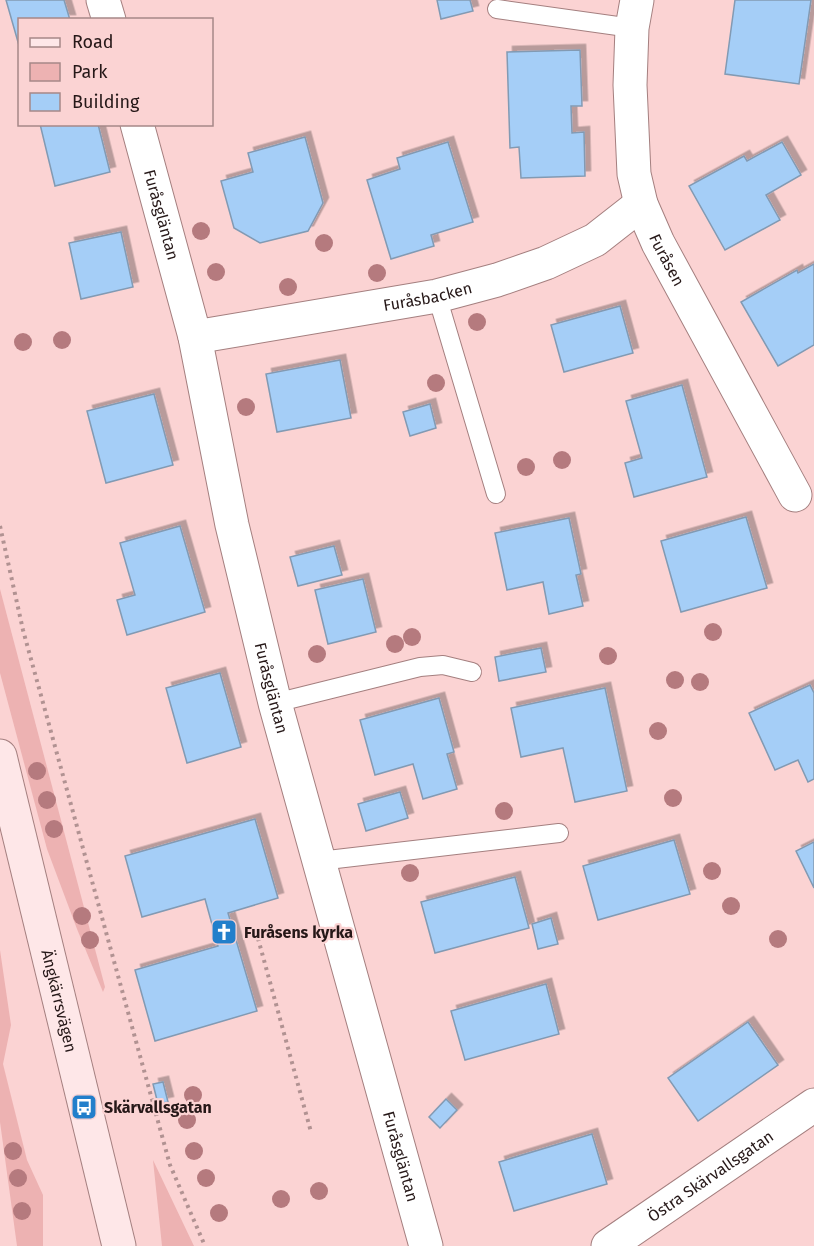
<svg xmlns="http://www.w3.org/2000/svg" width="814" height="1246" font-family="'Fira Sans',sans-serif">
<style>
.green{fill:#edb2b2}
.building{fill:#a5cef7;stroke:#829ab3;stroke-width:1.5;filter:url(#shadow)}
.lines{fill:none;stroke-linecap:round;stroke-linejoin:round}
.lane-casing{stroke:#a47f7f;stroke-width:20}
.street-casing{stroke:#a47f7f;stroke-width:35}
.secondary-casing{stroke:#a47f7f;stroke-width:35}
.path{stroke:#b19292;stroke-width:4;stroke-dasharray:3 4.5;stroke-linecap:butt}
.lane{stroke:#fff;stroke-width:18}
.street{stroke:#fff;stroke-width:33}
.secondary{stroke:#fee7e8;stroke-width:33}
.tree{fill:#b57a7e}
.labels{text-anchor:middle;stroke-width:4.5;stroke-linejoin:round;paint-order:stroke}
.street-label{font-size:16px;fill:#261818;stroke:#fbd3d3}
.poi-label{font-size:16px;font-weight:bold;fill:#261818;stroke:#fbd3d3;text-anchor:start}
</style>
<defs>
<filter id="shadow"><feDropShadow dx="5.5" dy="-5.5" stdDeviation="0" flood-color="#0004"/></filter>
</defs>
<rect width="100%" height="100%" fill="#fbd3d3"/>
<g class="green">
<path d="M 0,589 L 105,987 L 103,992 L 77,929 L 47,849 L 0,673 Z"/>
<path d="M 0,950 L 11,1025 L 3,1064 L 27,1160 L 43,1195 L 43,1246 L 17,1246 L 0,1122 Z"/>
<path d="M 153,1160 L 193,1244 L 194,1246 L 162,1246 Z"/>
</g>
<g class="building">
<path d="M 6,0 L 64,0 L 70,20 L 20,20 L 20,49 Z"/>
<path d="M 437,0 L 470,0 L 473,11 L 441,19 Z"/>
<path d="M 735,0 L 811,0 L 799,84 L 725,74 Z"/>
<path d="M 580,50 L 582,106 L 571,106 L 572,133 L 584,132 L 585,176 L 521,178 L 519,147 L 510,148 L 507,52 Z"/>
<path d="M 40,124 L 98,124 L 110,172 L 55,186 Z"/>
<path d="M 305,137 L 323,203 L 308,231 L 260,243 L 234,228 L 221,181 L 253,172 L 248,153 Z"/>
<path d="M 448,142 L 473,222 L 431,235 L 434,246 L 391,259 L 367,180 L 400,169 L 397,158 Z"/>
<path d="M 782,142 L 801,175 L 766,195 L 780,220 L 725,250 L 689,186 L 744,156 L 747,161 Z"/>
<path d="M 121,232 L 133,287 L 81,299 L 69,243 Z"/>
<path d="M 814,264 L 814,345 L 778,366 L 741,302 L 797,270 L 798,273 Z"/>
<path d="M 620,306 L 633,353 L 564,372 L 551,325 Z"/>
<path d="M 340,360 L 351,418 L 277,432 L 266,374 Z"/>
<path d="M 682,385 L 707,477 L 634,497 L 625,463 L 642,458 L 626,401 Z"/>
<path d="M 154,394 L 173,465 L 106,483 L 87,411 Z"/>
<path d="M 430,404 L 436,428 L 410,436 L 403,412 Z"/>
<path d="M 746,517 L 767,588 L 681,612 L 661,541 Z"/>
<path d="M 569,518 L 581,574 L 576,575 L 583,606 L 549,614 L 543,582 L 507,590 L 495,533 Z"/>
<path d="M 180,526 L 205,612 L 127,635 L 117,600 L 135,595 L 120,543 Z"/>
<path d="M 334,546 L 342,575 L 298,586 L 290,557 Z"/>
<path d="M 363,579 L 376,632 L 328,644 L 315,590 Z"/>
<path d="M 541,648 L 546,672 L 499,681 L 495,657 Z"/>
<path d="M 220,673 L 241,747 L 187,763 L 166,688 Z"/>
<path d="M 810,685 L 814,693 L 814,779 L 808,782 L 798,760 L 775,770 L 749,713 Z"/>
<path d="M 605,688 L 627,791 L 575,802 L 563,748 L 521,757 L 511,708 Z"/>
<path d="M 439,698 L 454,752 L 447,754 L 457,789 L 423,799 L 413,764 L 375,775 L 360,720 Z"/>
<path d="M 400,792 L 408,818 L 366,831 L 358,804 Z"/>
<path d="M 255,819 L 278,898 L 228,913 L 257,1011 L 155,1041 L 135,970 L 218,946 L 205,899 L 142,917 L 125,856 Z"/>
<path d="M 674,840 L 690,894 L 598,920 L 583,866 Z"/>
<path d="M 814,842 L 814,888 L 796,851 Z"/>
<path d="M 515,877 L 529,928 L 435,953 L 421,902 Z"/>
<path d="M 551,918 L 558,944 L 538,949 L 532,924 Z"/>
<path d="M 546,984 L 559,1034 L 465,1060 L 451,1011 Z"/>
<path d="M 748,1022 L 778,1065 L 698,1121 L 668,1078 Z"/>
<path d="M 163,1082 L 168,1102 L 158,1104 L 153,1084 Z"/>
<path d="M 446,1099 L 457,1110 L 440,1128 L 429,1117 Z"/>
<path d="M 592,1134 L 607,1184 L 514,1211 L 499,1162 Z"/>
</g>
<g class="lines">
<g class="lane-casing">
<g id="lane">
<path d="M 497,9 L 632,28"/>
<path d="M 437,296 L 496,494"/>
<path d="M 275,703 L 420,667 L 443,665 L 472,672"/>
<path d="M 319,861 L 559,833"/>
</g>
</g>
<g class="street-casing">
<g id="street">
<path d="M 103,0 L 109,20"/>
<path id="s1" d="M 637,0 L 632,28 L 630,85 L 634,174 L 641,204 L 658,243 L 795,495"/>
<path id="s2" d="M 137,124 L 195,337 L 232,525 L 275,703 L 426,1246"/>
<path id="s3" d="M 195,337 L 437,296 L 497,280 L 546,263 L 595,240 L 641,204"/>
<path id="s4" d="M 608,1246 L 814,1105"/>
</g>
</g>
<g class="secondary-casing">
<g id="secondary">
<path id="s5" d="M 0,756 L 119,1246"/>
</g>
</g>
<g class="path">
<path d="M 0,526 L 23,630 L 170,1165 L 205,1246"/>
<path d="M 256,931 L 311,1132"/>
</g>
<use href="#lane" class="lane"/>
<use href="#street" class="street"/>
<use href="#secondary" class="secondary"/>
</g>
<g class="tree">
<circle cx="201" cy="231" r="9"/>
<circle cx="324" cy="243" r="9"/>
<circle cx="216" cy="272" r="9"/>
<circle cx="377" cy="273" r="9"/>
<circle cx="288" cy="287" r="9"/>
<circle cx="477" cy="322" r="9"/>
<circle cx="62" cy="340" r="9"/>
<circle cx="23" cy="342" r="9"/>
<circle cx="436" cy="383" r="9"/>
<circle cx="246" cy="407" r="9"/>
<circle cx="562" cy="460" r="9"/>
<circle cx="526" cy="467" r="9"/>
<circle cx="713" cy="632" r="9"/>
<circle cx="412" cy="637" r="9"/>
<circle cx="395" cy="644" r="9"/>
<circle cx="317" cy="654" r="9"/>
<circle cx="608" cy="656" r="9"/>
<circle cx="675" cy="680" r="9"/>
<circle cx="700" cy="682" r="9"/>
<circle cx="658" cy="731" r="9"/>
<circle cx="37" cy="771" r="9"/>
<circle cx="673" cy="798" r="9"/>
<circle cx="47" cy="800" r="9"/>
<circle cx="504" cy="811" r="9"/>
<circle cx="54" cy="829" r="9"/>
<circle cx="712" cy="871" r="9"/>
<circle cx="410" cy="873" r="9"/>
<circle cx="731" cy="906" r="9"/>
<circle cx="82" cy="916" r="9"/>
<circle cx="778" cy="939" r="9"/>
<circle cx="90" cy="940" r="9"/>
<circle cx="193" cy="1095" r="9"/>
<circle cx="187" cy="1120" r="9"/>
<circle cx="13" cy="1151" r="9"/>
<circle cx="194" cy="1151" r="9"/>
<circle cx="18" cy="1178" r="9"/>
<circle cx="206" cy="1178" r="9"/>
<circle cx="319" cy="1191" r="9"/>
<circle cx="281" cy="1199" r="9"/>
<circle cx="22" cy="1211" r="9"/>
<circle cx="219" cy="1213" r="9"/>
</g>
<defs>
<g id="church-square" transform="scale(1.35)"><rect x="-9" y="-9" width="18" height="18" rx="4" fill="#227fcb" stroke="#fbd3d3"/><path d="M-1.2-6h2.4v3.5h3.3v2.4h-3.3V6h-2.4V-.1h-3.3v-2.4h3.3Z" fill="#fff"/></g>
<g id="bus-square" transform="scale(1.35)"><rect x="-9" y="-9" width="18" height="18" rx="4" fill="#227fcb" stroke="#fbd3d3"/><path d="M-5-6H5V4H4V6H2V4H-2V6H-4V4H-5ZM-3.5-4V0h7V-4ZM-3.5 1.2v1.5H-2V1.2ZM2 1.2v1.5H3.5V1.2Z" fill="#fff"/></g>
</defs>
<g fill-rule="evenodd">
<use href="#church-square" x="224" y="932"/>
<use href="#bus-square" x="84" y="1107"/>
</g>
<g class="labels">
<g class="street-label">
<text dy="6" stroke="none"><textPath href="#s2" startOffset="94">Furåsgläntan</textPath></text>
<text dy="6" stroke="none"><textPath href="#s1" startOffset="267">Furåsen</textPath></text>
<text dy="6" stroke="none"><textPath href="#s3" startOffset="236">Furåsbacken</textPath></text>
<text dy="6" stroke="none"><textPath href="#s2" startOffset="580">Furåsgläntan</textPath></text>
<text dy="6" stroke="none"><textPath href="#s5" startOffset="252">Ängkärrsvägen</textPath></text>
<text dy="6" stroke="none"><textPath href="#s2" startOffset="1066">Furåsgläntan</textPath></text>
<text dy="6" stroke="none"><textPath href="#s4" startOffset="124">Östra Skärvallsgatan</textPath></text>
</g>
<g class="poi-label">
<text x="244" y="938">Furåsens kyrka</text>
<text x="104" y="1113">Skärvallsgatan</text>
</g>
</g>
<rect x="18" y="18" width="195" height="108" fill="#fbd3d3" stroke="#a68888" stroke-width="1.5"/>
<rect x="30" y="38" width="30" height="9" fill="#fee7e8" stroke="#a68888" stroke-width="1.5"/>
<text x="72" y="48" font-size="18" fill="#261818">Road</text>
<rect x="30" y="63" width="30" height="18" fill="#edb2b2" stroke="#a68888" stroke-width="1.5"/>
<text x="72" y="78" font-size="18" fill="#261818">Park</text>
<rect x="30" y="93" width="30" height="18" fill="#a5cef7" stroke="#a68888" stroke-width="1.5"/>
<text x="72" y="108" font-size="18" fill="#261818">Building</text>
</svg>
